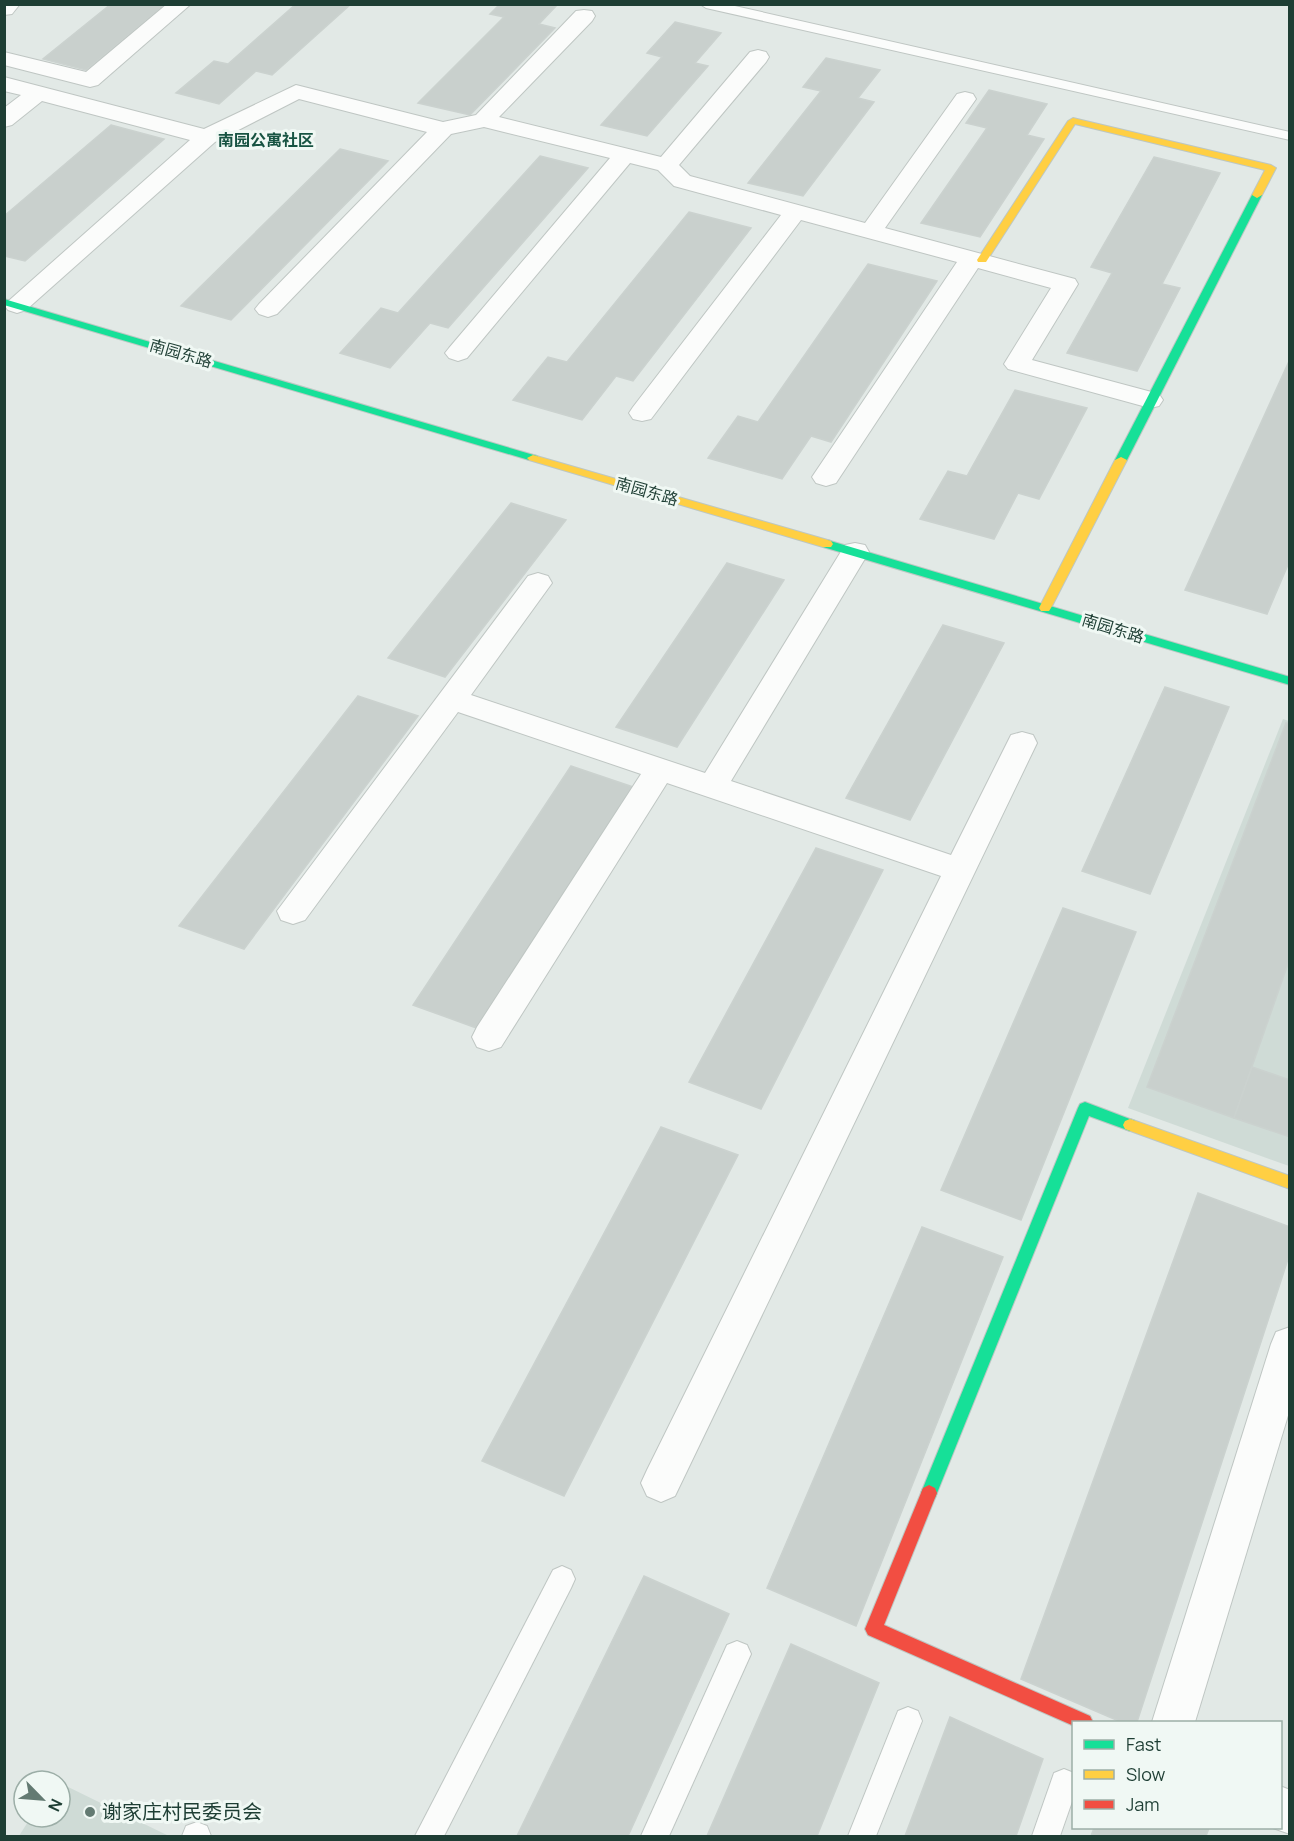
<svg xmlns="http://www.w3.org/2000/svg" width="1294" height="1841" font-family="Manrope,'Noto Sans SC',sans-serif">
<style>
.built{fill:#cfdbd6}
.building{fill:#c9d0cd;stroke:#cbd2cf;stroke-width:1.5}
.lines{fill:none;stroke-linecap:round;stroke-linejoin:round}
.lane-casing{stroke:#bfc6c3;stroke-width:2}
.street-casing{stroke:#bfc6c3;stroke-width:2}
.fast-casing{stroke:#bdc7c3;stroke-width:2}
.slow-casing{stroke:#bdc7c3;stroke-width:2}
.jam-casing{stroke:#bdc7c3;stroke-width:2}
.lane{fill:#fbfcfb;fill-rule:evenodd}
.street{fill:#fbfcfb;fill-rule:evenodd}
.fast{fill:#16e098;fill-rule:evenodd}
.slow{fill:#ffcf43;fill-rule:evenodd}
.jam{fill:#f24e42;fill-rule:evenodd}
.poi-dot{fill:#637a72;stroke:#f0f8f4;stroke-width:2}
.labels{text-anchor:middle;stroke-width:6;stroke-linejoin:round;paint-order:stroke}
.far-quarter-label{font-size:16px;font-weight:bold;fill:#175342;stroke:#f0f8f4}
.street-label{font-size:16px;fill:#1e3e34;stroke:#f0f8f4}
.near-poi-label{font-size:20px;fill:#1e3e34;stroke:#f0f8f4;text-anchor:start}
</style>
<rect width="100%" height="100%" fill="#e2e9e6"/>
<g class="built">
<path d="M 1283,719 L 1289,721 L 1289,1166 L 1128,1108 Z"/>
<path d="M 60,1783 L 109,1807 L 169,1836 L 19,1836 L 31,1817 L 60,1817 Z"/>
</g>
<g class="building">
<path d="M 111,4 L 166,4 L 86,70 L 43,59 Z"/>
<path d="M 296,4 L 351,4 L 272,75 L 256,71 L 219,104 L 176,93 L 214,61 L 228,64 Z"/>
<path d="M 500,4 L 558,4 L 539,24 L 555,28 L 470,115 L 418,103 L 504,17 L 490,14 Z"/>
<path d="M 675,22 L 721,33 L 695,63 L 708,66 L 647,136 L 601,125 L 662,57 L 647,53 Z"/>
<path d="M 826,58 L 880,70 L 858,98 L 874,102 L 803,196 L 748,183 L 821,91 L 803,87 Z"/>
<path d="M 989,90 L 1047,104 L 1027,135 L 1044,139 L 980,237 L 921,223 L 987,128 L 966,123 Z"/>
<path d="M 111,125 L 164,139 L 25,261 L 4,256 L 4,216 Z"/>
<path d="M 340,149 L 388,161 L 231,320 L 181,306 Z"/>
<path d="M 540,156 L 588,168 L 448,328 L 430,323 L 390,368 L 340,353 L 381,308 L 398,313 Z"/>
<path d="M 1154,157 L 1220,173 L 1162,284 L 1180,288 L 1137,371 L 1067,353 L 1112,273 L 1091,267 Z"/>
<path d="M 689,212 L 751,228 L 633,381 L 616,376 L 582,420 L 513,400 L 548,357 L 567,362 Z"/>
<path d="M 868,264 L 937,281 L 831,442 L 811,436 L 782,479 L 708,458 L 738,416 L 758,422 Z"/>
<path d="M 1290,359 L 1290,560 L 1267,614 L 1185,590 Z"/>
<path d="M 1015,390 L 1087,408 L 1039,499 L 1018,493 L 994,539 L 920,519 L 948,471 L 967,476 Z"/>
<path d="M 511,503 L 566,520 L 445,677 L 388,658 Z"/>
<path d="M 727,563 L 784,580 L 677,747 L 616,727 Z"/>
<path d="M 943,625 L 1004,643 L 910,820 L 846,798 Z"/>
<path d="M 1165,687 L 1229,707 L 1150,894 L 1082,871 Z"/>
<path d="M 358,696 L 418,716 L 244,949 L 179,926 Z"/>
<path d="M 1286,723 L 1290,724 L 1290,958 L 1234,1118 L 1147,1087 Z"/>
<path d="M 571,766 L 636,788 L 482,1030 L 413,1005 Z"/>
<path d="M 816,848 L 883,870 L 761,1109 L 689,1082 Z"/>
<path d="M 1063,908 L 1136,932 L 1021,1220 L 941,1190 Z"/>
<path d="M 1252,1067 L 1290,1080 L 1290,1137 L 1234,1118 Z"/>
<path d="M 661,1127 L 738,1155 L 564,1496 L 482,1461 Z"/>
<path d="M 1198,1193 L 1290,1227 L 1290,1253 L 1137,1722 L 1121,1722 L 1021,1679 Z"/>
<path d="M 922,1227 L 1003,1257 L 856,1626 L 767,1588 Z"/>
<path d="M 644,1576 L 729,1614 L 628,1836 L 517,1836 Z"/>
<path d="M 791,1644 L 879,1683 L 817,1836 L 707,1836 Z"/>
<path d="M 950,1717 L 1043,1759 L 1016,1836 L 905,1836 Z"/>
<path d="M 1094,1828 L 1209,1828 L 1206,1836 L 1091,1836 Z"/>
</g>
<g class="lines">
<g class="lane-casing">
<g id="lane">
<path d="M 700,4 L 726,4 L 1290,132 L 1290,140 L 706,8 Z"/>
<path d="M 562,1566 L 571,1570 L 575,1579 L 571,1588 L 444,1836 L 415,1836 L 553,1570 Z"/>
<path d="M 737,1641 L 747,1645 L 751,1654 L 669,1836 L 641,1836 L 727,1645 Z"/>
<path d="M 908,1707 L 918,1711 L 922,1721 L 876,1836 L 848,1836 L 898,1711 Z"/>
<path d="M 1064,1769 L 1074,1773 L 1074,1796 L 1060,1836 L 1032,1836 L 1054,1773 Z"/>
<path d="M 197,1822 L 207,1826 L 211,1836 L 182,1836 L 186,1826 Z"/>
</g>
</g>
<g class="street-casing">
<g id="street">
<path d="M 4,4 L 20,4 L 12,14 L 4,15 Z"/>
<path d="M 167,4 L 191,4 L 98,85 L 90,87 L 4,65 L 4,52 L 86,72 Z"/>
<path d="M 584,10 L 592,11 L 595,16 L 592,21 L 499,117 L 661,157 L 750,52 L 758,50 L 766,52 L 769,57 L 766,62 L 679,165 L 690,176 L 865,223 L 957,94 L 965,92 L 973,94 L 976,99 L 885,228 L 1075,279 L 1078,284 L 1032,360 L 1159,394 L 1163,400 L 1159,406 L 1150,408 L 1008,369 L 1004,364 L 1051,288 L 978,268 L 836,483 L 826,486 L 816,483 L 812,477 L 957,262 L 801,220 L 651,419 L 642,421 L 633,419 L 629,413 L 633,407 L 781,215 L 674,186 L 658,170 L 630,163 L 467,358 L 458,361 L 449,358 L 445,353 L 449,348 L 610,158 L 484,127 L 451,134 L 277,314 L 268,317 L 259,314 L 255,309 L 259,304 L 427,132 L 299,99 L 215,142 L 26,310 L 17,313 L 8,310 L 4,305 L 190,140 L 42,101 L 12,125 L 4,127 L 4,108 L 21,95 L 4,91 L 4,77 L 204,129 L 296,85 L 443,122 L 476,115 L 576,11 Z"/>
<path d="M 855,543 L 865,545 L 869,552 L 731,781 L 951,855 L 1011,735 L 1022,732 L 1033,735 L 1037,743 L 675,1496 L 661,1502 L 647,1496 L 641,1483 L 647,1470 L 941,876 L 667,783 L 501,1047 L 489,1051 L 477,1047 L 472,1037 L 477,1027 L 641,774 L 458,712 L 305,920 L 293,924 L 281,920 L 277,911 L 528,576 L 538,573 L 548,576 L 552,583 L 471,695 L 705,773 L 845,545 Z"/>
<path d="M 1290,1327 L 1290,1409 L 1195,1722 L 1152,1722 L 1271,1344 L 1276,1332 Z"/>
<path d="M 1280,1786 L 1290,1790 L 1290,1834 L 1273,1828 L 1280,1828 Z"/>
</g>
</g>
<g class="fast-casing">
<g id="fast">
<path d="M 1257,192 L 1262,195 L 1127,460 L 1125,462 L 1117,462 L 1115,460 L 1252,195 Z"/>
<path d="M 4,299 L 537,456 L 539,458 L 537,460 L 529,460 L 4,305 Z"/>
<path d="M 827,540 L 1290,677 L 1290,685 L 823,547 L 823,541 Z"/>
<path d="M 1085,1102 L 1135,1121 L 1137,1125 L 1135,1129 L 1130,1131 L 1089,1116 L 937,1493 L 935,1498 L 929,1501 L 923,1498 L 921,1493 L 1078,1108 L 1080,1104 Z"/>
</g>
</g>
<g class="slow-casing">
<g id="slow">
<path d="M 1073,118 L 1271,165 L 1276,168 L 1262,195 L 1257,198 L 1252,195 L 1265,170 L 1075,124 L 986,262 L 978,262 L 977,260 L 1068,121 Z"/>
<path d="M 533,455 L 831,541 L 833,544 L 831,547 L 823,547 L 529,460 L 527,458 Z"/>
<path d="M 1121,457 L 1127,460 L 1051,608 L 1049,611 L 1041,611 L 1039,608 L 1115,460 Z"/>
<path d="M 1130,1119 L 1290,1176 L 1290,1189 L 1125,1129 L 1123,1125 L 1125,1121 Z"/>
</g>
</g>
<g class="jam-casing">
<path id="jam" d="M 929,1485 L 935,1488 L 937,1493 L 884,1625 L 1090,1716 L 1093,1722 L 1074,1722 L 1074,1726 L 868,1635 L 865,1629 L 921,1493 L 923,1488 Z"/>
</g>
<use href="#lane" class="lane"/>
<use href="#street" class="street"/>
<use href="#fast" class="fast"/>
<use href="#slow" class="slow"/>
<use href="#jam" class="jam"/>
</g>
<circle class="poi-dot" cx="90" cy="1812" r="6"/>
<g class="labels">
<g class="far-quarter-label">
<text x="266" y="146">南园公寓社区</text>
</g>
<g class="street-label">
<text transform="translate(181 353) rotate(16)" y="6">南园东路</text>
<text transform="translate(647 491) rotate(16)" y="6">南园东路</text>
<text transform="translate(1113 628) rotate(17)" y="6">南园东路</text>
</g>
<g class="near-poi-label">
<text x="102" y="1819">谢家庄村民委员会</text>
</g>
</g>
<rect width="1294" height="1841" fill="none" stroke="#1e3e34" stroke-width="12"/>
<rect x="1072" y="1721" width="210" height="108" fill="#f0f8f4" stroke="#9caea7" stroke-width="1.5"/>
<rect x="1084" y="1740" width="30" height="9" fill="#16e098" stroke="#9caea7" stroke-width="1.5"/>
<text x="1126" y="1751" font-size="18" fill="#1e3e34">Fast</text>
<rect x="1084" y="1770" width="30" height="9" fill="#ffcf43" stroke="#9caea7" stroke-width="1.5"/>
<text x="1126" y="1781" font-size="18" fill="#1e3e34">Slow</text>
<rect x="1084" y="1800" width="30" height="9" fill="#f24e42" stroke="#9caea7" stroke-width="1.5"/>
<text x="1126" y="1811" font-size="18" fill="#1e3e34">Jam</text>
<g transform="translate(42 1799) rotate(115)"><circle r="28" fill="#f0f8f4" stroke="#9caea7" stroke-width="1.5"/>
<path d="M0-4.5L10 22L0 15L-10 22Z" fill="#637a72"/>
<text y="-9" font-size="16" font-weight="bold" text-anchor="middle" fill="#1e3e34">N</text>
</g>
</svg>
